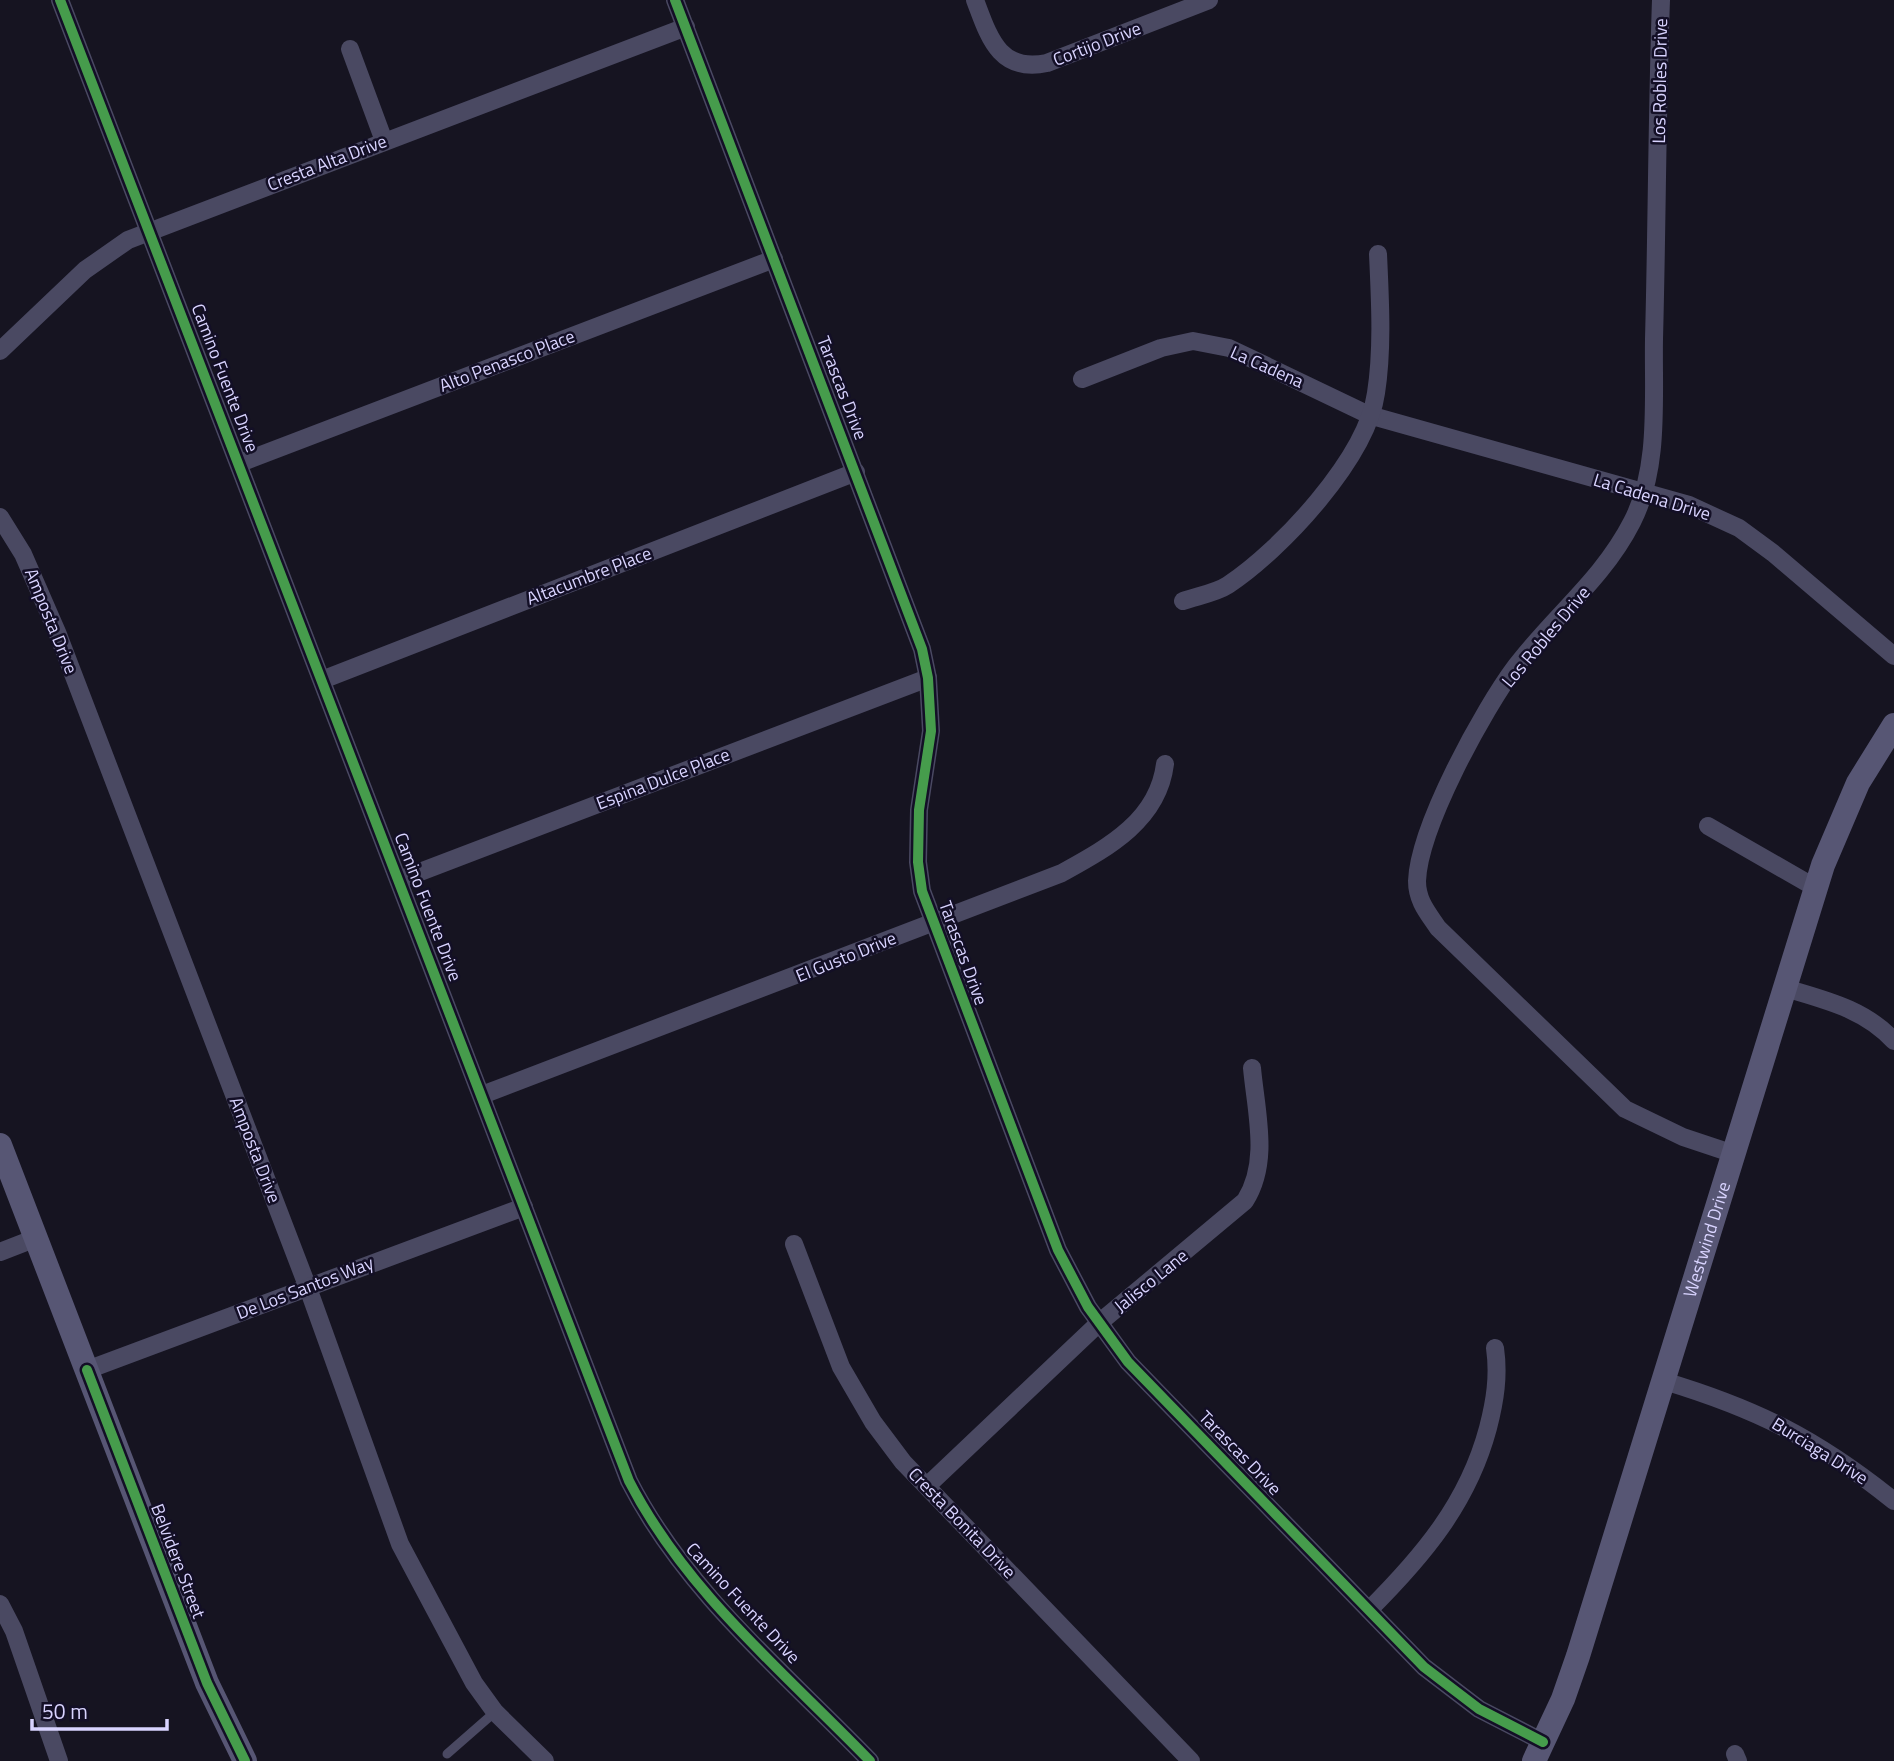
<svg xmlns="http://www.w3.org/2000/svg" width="1894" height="1761" font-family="'Titillium Web',sans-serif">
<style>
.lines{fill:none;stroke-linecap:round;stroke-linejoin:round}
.lane{stroke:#4a4962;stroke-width:9}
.street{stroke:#4a4962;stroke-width:18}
.secondary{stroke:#575674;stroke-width:24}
.cycleway-casing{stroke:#130f26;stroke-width:15}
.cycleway{stroke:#469c4c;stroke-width:10}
.labels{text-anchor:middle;stroke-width:5;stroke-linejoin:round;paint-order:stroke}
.street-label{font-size:18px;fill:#d9d4ff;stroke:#130f26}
</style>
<rect width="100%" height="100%" fill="#161421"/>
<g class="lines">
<path class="lane" d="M 447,1754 L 495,1712"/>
<g class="street">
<path d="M 60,0 L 629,1481 C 686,1592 784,1672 870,1761"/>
<path d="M 675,0 L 922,649 L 928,678 L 931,731 L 919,810 L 918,862 L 922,891 L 1058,1250 L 1088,1307 L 1128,1362 L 1424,1667 L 1479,1709 L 1543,1742"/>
<path d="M 975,0 C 989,37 999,73 1047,63 L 1209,0"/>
<path d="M 1661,0 C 1657,113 1657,226 1654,339 C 1653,398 1660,468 1632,522 C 1603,579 1554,616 1516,666 C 1483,710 1419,827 1417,881 C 1417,901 1428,913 1438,928 L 1625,1109 L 1683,1137 L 1734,1154"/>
<path d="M 350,49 L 384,141"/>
<path d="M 0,351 L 85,270 L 128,240 L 686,27"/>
<path d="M 1082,379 L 1161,348 L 1193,341 L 1229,348 L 1369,415 L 1689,505 L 1739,528 L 1773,553 L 1894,656"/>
<path d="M 240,463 L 774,259"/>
<path d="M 0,517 L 23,554 L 57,632 L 308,1288 L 400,1544 L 474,1683 L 495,1712 L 545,1761"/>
<path d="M 1183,601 C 1197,596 1216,593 1228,585 C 1281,550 1367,458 1376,393 C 1383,348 1380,299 1378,254"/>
<path d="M 322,680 L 856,472"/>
<path d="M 1708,826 L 1816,888"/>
<path d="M 399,880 L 928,678"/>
<path d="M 1785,988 C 1825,1000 1865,1009 1894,1041"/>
<path d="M 482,1095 L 1062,873 C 1107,848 1158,821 1165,764"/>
<path d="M 794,1244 L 841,1367 L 873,1422 L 903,1462 L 1191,1761"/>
<path d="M 0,1252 L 36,1238"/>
<path d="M 87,1370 L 524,1207"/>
<path d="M 1664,1381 C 1757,1409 1817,1439 1894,1501"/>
<path d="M 927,1486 L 1099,1323 L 1245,1201 C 1270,1162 1256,1112 1252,1068"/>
<path d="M 0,1604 L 14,1631 L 59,1761"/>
<path d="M 1369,1610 C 1423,1556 1468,1503 1488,1428 C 1495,1401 1499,1376 1495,1348"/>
<path d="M 1735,1754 L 1738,1761"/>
</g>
<g class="secondary">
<path d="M 0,1145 L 207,1683 L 245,1761"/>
<path id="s1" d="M 1534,1761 L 1563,1699 L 1578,1656 L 1823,865 L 1858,783 L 1894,725"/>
</g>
<g class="cycleway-casing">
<g id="cycleway">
<path d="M 60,0 L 629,1481 C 686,1592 784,1672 870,1761"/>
<path d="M 675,0 L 922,649 L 928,678 L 931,731 L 919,810 L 918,862 L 922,891 L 1058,1250 L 1088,1307 L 1128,1362 L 1424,1667 L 1479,1709 L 1543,1742"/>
<path d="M 87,1370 L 207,1683 L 245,1761"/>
</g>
</g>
<use href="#cycleway" class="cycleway"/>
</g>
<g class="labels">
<g class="street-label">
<text transform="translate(1097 44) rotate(-21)" y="6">Cortijo Drive</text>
<text transform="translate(1660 81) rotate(-89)" y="6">Los Robles Drive</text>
<text transform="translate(327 163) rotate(-21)" y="6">Cresta Alta Drive</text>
<text transform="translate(507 361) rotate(-21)" y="6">Alto Penasco Place</text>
<text transform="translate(1267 367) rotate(24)" y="6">La Cadena</text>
<text transform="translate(225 378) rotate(69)" y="6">Camino Fuente Drive</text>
<text transform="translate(842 388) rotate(69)" y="6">Tarascas Drive</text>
<text transform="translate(1652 497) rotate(17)" y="6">La Cadena Drive</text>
<text transform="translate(589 576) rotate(-21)" y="6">Altacumbre Place</text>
<text transform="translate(51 621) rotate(68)" y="6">Amposta Drive</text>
<text transform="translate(1546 637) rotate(-50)" y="6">Los Robles Drive</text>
<text transform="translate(663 779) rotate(-21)" y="6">Espina Dulce Place</text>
<text transform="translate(428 907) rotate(69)" y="6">Camino Fuente Drive</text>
<text transform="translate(963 953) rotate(70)" y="6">Tarascas Drive</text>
<text transform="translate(846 957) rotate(-22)" y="6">El Gusto Drive</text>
<text transform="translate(255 1150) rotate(69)" y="6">Amposta Drive</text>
<text dy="6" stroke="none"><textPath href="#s1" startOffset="550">Westwind Drive</textPath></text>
<text transform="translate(1151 1281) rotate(-39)" y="6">Jalisco Lane</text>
<text transform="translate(305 1288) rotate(-21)" y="6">De Los Santos Way</text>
<text transform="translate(1820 1451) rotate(32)" y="6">Burciaga Drive</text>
<text transform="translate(1240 1453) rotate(46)" y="6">Tarascas Drive</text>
<text transform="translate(962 1523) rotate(46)" y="6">Cresta Bonita Drive</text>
<text transform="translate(178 1561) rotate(69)" y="6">Belvidere Street</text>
<text transform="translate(743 1603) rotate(47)" y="6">Camino Fuente Drive</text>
</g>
</g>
<path d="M32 1719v10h135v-10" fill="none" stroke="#d9d4ff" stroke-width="3.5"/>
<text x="42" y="1719" font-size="21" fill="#d9d4ff" stroke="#130f26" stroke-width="5" paint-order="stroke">50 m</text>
</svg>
